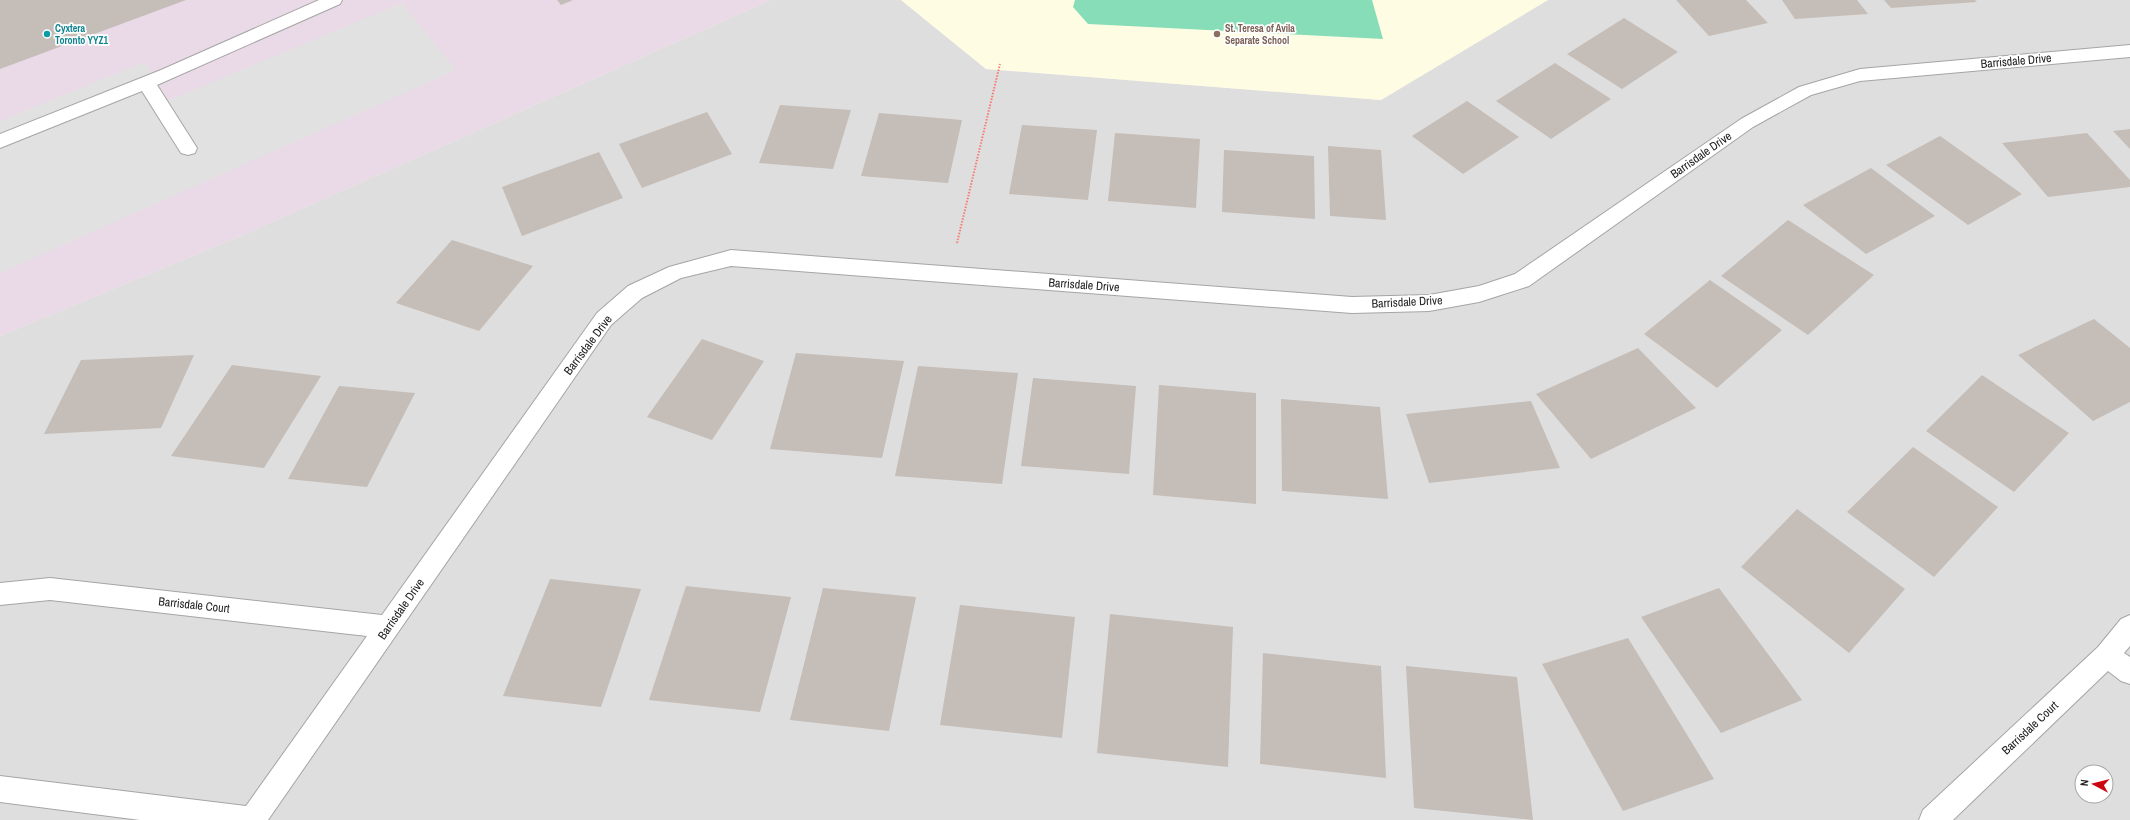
<svg xmlns="http://www.w3.org/2000/svg" width="2130" height="820" font-family="'Archivo Narrow',sans-serif">
<style>
.residential{fill:#dfdede;fill-rule:evenodd}
.industrial{fill:#eadae7}
.education{fill:#fefde3}
.pitch{fill:#88ddb9}
.parking{fill:#e1e1e1}
.building{fill:#c5bdb7}
.lines{fill:none;stroke-linecap:round;stroke-linejoin:round}
.service-casing{stroke:#a5a5a5;stroke-width:2}
.minor-casing{stroke:#a5a5a5;stroke-width:2}
.path{stroke:#f67b73;stroke-width:2;stroke-dasharray:1.5 1.5;stroke-linecap:butt}
.service{fill:#fff;fill-rule:evenodd}
.minor{fill:#fff;fill-rule:evenodd}
.culture-dot{fill:#0f9aa8;stroke:#fff;stroke-width:1.5}
.education-dot{fill:#8d6e63;stroke:#fff;stroke-width:1.5}
.labels{text-anchor:middle;stroke-width:3.5;stroke-linejoin:round;paint-order:stroke}
.far-culture-label{font-size:10px;font-weight:bold;fill:#0d838f;stroke:#fff;text-anchor:start}
.far-education-label{font-size:10px;font-weight:bold;fill:#785e54;stroke:#fff;text-anchor:start}
.street-label{font-size:12px;fill:#212121;stroke:#fff}
</style>
<rect width="100%" height="100%" fill="#f1ede8"/>
<path class="residential" d="M 771,0 L 901,0 L 986,69 L 1381,100 L 1548,0 L 2130,0 L 2130,820 L 0,820 L 0,336 L 243,235 ZM 2082,772 L 2106,772 L 2106,796 L 2082,796 Z"/>
<path class="industrial" d="M 0,0 L 771,0 L 243,235 L 0,336 Z"/>
<path class="education" d="M 901,0 L 1548,0 L 1381,100 L 986,69 Z"/>
<path class="pitch" d="M 1075,0 L 1372,0 L 1383,39 L 1088,24 L 1073,7 Z"/>
<path class="parking" d="M 402,3 L 456,70 L 0,273 L 0,121 L 145,62 L 167,101 Z"/>
<g class="building">
<path d="M 0,0 L 186,0 L 0,69 Z"/>
<path d="M 557,0 L 573,0 L 561,5 Z"/>
<path d="M 1676,0 L 1746,0 L 1768,23 L 1709,36 Z"/>
<path d="M 1782,0 L 1857,0 L 1868,14 L 1795,19 Z"/>
<path d="M 1884,0 L 1975,0 L 1977,2 L 1891,8 Z"/>
<path d="M 1624,18 L 1678,52 L 1622,89 L 1567,54 Z"/>
<path d="M 1555,63 L 1611,99 L 1551,139 L 1496,101 Z"/>
<path d="M 1467,101 L 1519,137 L 1463,174 L 1412,136 Z"/>
<path d="M 780,105 L 851,110 L 833,169 L 759,163 Z"/>
<path d="M 707,112 L 732,154 L 642,188 L 619,144 Z"/>
<path d="M 879,113 L 962,120 L 948,183 L 861,176 Z"/>
<path d="M 1022,125 L 1097,130 L 1088,200 L 1009,194 Z"/>
<path d="M 2130,129 L 2130,149 L 2113,131 Z"/>
<path d="M 1115,133 L 1200,139 L 1196,208 L 1108,201 Z"/>
<path d="M 2087,133 L 2130,180 L 2130,187 L 2048,197 L 2002,143 Z"/>
<path d="M 1940,136 L 2022,194 L 1968,225 L 1886,165 Z"/>
<path d="M 1328,146 L 1381,150 L 1386,220 L 1330,216 Z"/>
<path d="M 1224,150 L 1314,156 L 1315,219 L 1222,212 Z"/>
<path d="M 599,152 L 623,198 L 522,236 L 502,187 Z"/>
<path d="M 1871,168 L 1935,216 L 1866,254 L 1803,205 Z"/>
<path d="M 1788,220 L 1874,275 L 1808,335 L 1721,276 Z"/>
<path d="M 452,240 L 533,266 L 479,331 L 396,303 Z"/>
<path d="M 1710,280 L 1782,330 L 1717,388 L 1644,334 Z"/>
<path d="M 2094,319 L 2130,348 L 2130,402 L 2093,421 L 2018,355 Z"/>
<path d="M 702,339 L 764,361 L 712,440 L 647,417 Z"/>
<path d="M 1638,348 L 1696,408 L 1591,459 L 1536,394 Z"/>
<path d="M 796,353 L 904,361 L 882,458 L 770,449 Z"/>
<path d="M 194,355 L 161,428 L 44,434 L 81,360 Z"/>
<path d="M 232,365 L 321,376 L 264,468 L 171,456 Z"/>
<path d="M 918,366 L 1018,373 L 1002,484 L 895,476 Z"/>
<path d="M 1982,375 L 2069,433 L 2014,492 L 1926,431 Z"/>
<path d="M 1033,378 L 1136,386 L 1129,474 L 1021,466 Z"/>
<path d="M 1159,385 L 1256,393 L 1256,504 L 1153,495 Z"/>
<path d="M 339,386 L 415,393 L 367,487 L 288,479 Z"/>
<path d="M 1281,399 L 1380,407 L 1388,499 L 1282,491 Z"/>
<path d="M 1531,401 L 1560,468 L 1429,483 L 1406,414 Z"/>
<path d="M 1913,447 L 1998,507 L 1934,577 L 1847,512 Z"/>
<path d="M 1797,509 L 1905,589 L 1849,653 L 1741,567 Z"/>
<path d="M 550,579 L 641,589 L 601,707 L 503,696 Z"/>
<path d="M 686,586 L 791,597 L 760,712 L 649,700 Z"/>
<path d="M 823,588 L 916,597 L 889,731 L 790,720 Z"/>
<path d="M 1719,588 L 1802,700 L 1721,733 L 1641,617 Z"/>
<path d="M 960,605 L 1075,617 L 1062,738 L 940,725 Z"/>
<path d="M 1110,614 L 1233,627 L 1228,767 L 1097,753 Z"/>
<path d="M 1628,638 L 1714,779 L 1623,811 L 1542,664 Z"/>
<path d="M 1263,653 L 1381,666 L 1386,778 L 1260,764 Z"/>
<path d="M 1406,666 L 1517,677 L 1533,820 L 1414,808 Z"/>
</g>
<g class="lines">
<g class="service-casing">
<path id="service" d="M 319,0 L 342,0 L 340,4 L 157,85 L 197,148 L 195,153 L 188,155 L 181,153 L 142,91 L 0,148 L 0,134 L 161,70 Z"/>
</g>
<g class="minor-casing">
<g id="minor">
<path d="M 2130,45 L 2130,57 L 1860,81 L 1811,95 L 1753,127 L 1529,286 L 1479,302 L 1429,311 L 1352,313 L 731,266 L 681,278 L 642,298 L 611,325 L 268,820 L 140,820 L 0,802 L 0,776 L 246,806 L 367,636 L 50,600 L 0,605 L 0,583 L 50,578 L 382,615 L 597,313 L 628,286 L 669,267 L 731,250 L 1352,297 L 1429,295 L 1479,286 L 1515,274 L 1741,119 L 1799,87 L 1860,69 Z"/>
<path d="M 2130,615 L 2130,646 L 2124,653 L 2130,657 L 2130,684 L 2121,681 L 2108,671 L 1953,820 L 1919,820 L 1923,810 L 2098,647 L 2121,619 Z"/>
</g>
</g>
<path class="path" d="M 957,243 L 1000,64"/>
<use href="#service" class="service"/>
<use href="#minor" class="minor"/>
</g>
<circle class="culture-dot" cx="47" cy="34" r="4"/>
<circle class="education-dot" cx="1217" cy="34" r="4"/>
<g class="labels">
<g class="far-culture-label">
<text x="55" y="32">Cyxtera<tspan x="55" dy="12">Toronto YYZ1</tspan></text>
</g>
<g class="far-education-label">
<text x="1225" y="32">St. Teresa of Avila<tspan x="1225" dy="12">Separate School</tspan></text>
</g>
<g class="street-label">
<text transform="translate(2016 61) rotate(-5)" y="4">Barrisdale Drive</text>
<text transform="translate(1701 155) rotate(-35)" y="4">Barrisdale Drive</text>
<text transform="translate(1084 285) rotate(4)" y="4">Barrisdale Drive</text>
<text transform="translate(1407 302) rotate(-3)" y="4">Barrisdale Drive</text>
<text transform="translate(588 345) rotate(-53)" y="4">Barrisdale Drive</text>
<text transform="translate(194 605) rotate(6)" y="4">Barrisdale Court</text>
<text transform="translate(401 609) rotate(-55)" y="4">Barrisdale Drive</text>
<text transform="translate(2030 728) rotate(-43)" y="4">Barrisdale Court</text>
</g>
</g>
<g transform="translate(2094 784) rotate(277)"><circle r="19" fill="#ffffff" stroke="#a6a6a6"/>
<path d="M0-3L7 15L0 10L-7 15Z" fill="#cc060e"/>
<text y="-6" font-size="11" font-weight="bold" text-anchor="middle" fill="#212121">N</text>
</g>
</svg>
